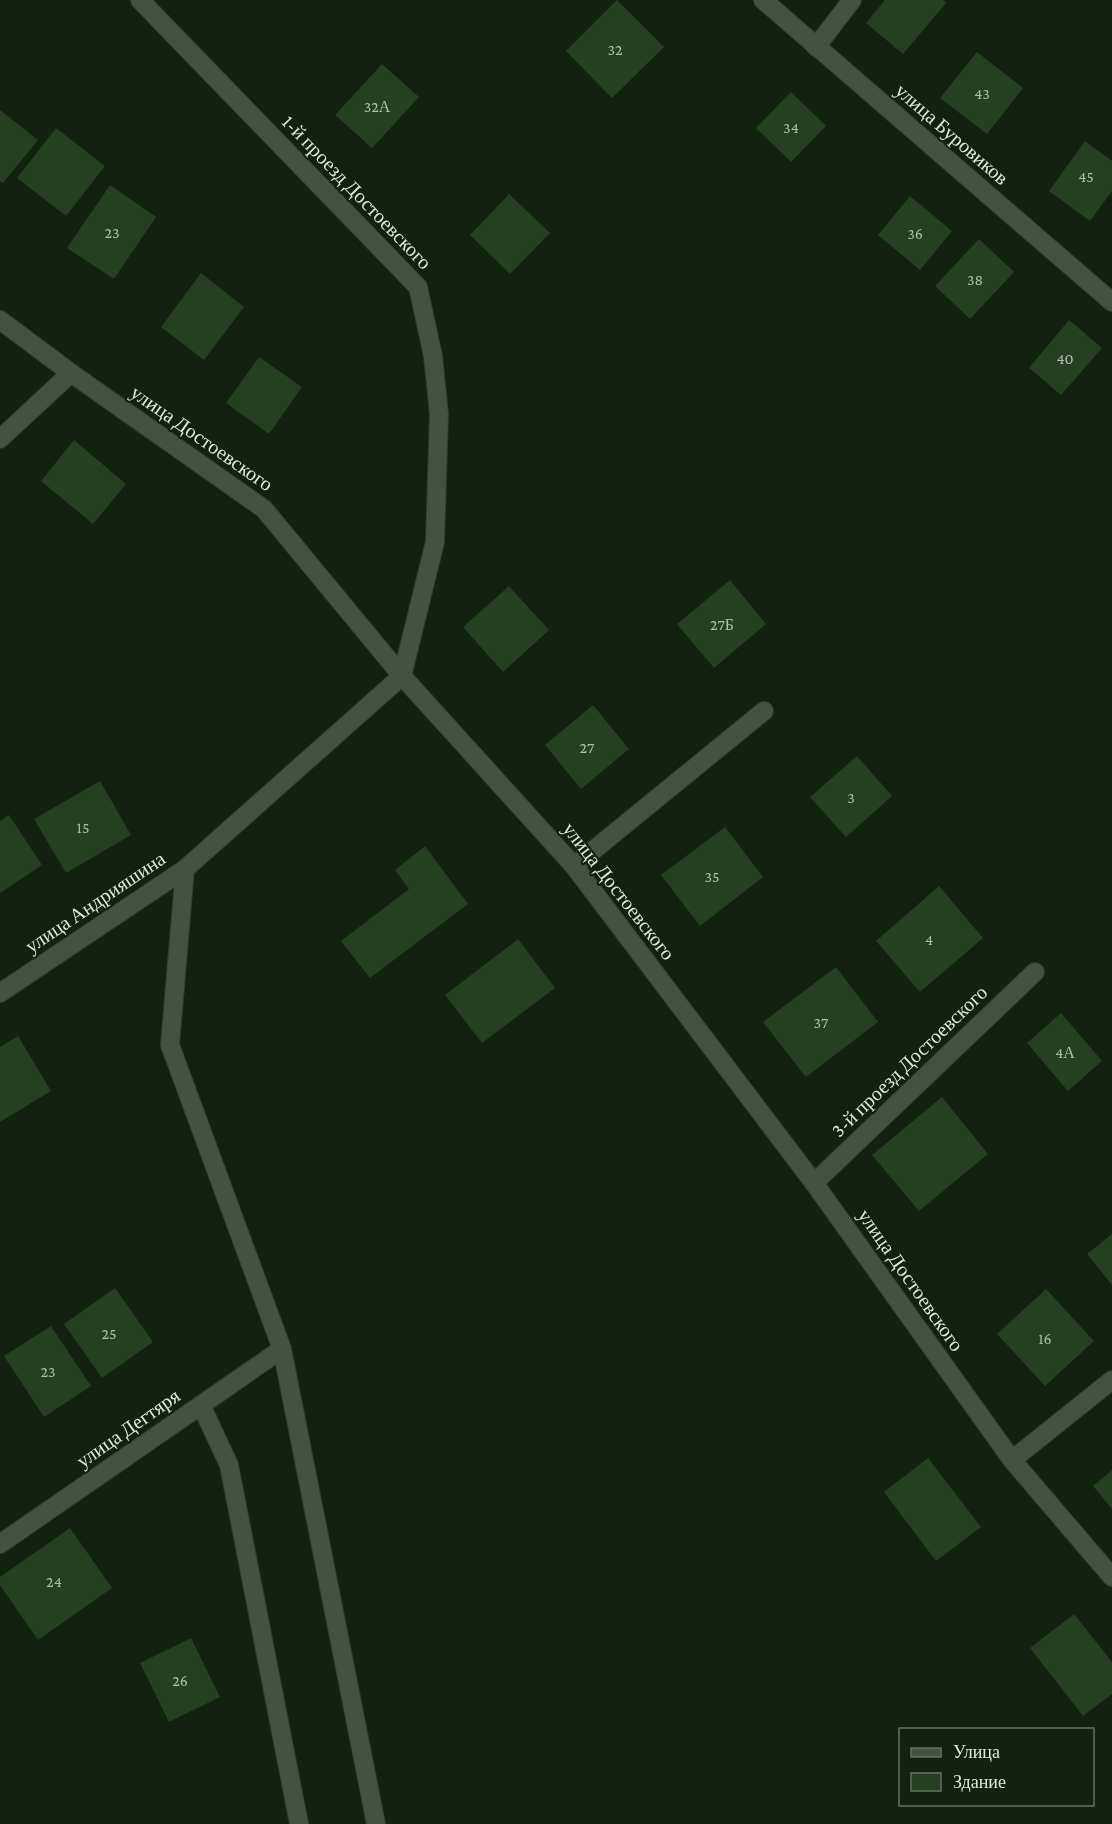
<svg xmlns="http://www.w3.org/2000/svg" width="1112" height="1824" font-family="'Crimson Pro',serif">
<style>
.building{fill:#244020}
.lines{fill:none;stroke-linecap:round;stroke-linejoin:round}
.minor-casing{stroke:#2f3d2d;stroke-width:20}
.minor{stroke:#455243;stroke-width:18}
.labels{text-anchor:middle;stroke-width:4.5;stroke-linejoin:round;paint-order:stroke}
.number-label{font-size:16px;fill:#b0bead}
.street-label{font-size:20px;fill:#dee8dc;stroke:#122110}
</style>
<rect width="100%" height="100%" fill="#122110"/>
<g class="building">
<path d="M 617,0 L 664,47 L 612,98 L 566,51 Z"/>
<path d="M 885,0 L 943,0 L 946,3 L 903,54 L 866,23 Z"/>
<path d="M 977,52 L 1023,88 L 987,134 L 940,98 Z"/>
<path d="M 382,64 L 419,97 L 372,148 L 335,115 Z"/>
<path d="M 791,92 L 826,126 L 791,162 L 756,128 Z"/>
<path d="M 0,110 L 38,140 L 3,183 L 0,181 Z"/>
<path d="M 56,128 L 105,166 L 66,216 L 17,178 Z"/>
<path d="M 1085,141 L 1112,161 L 1112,191 L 1090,221 L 1049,191 Z"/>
<path d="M 110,185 L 156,217 L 114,279 L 67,248 Z"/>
<path d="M 509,194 L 550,233 L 510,274 L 470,235 Z"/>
<path d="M 910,196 L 952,231 L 920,270 L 878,235 Z"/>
<path d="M 979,239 L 1014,272 L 970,319 L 935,286 Z"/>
<path d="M 201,273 L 244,307 L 204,360 L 161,327 Z"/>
<path d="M 1069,320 L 1102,348 L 1061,395 L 1029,368 Z"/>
<path d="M 259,357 L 302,387 L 269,434 L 226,403 Z"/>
<path d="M 74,440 L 126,484 L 93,524 L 41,481 Z"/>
<path d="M 730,580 L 766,624 L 714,668 L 677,624 Z"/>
<path d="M 509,586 L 549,630 L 503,672 L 463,627 Z"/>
<path d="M 593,705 L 629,749 L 581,789 L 545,745 Z"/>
<path d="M 857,756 L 892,796 L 846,837 L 810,797 Z"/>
<path d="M 100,781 L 131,835 L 66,873 L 34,819 Z"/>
<path d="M 9,815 L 42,865 L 0,893 L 0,821 Z"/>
<path d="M 725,827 L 763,877 L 700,926 L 661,875 Z"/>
<path d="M 425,846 L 468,904 L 370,978 L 341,941 L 409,889 L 395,870 Z"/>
<path d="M 939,886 L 983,938 L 920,992 L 876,941 Z"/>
<path d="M 518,939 L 555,988 L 482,1043 L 445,995 Z"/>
<path d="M 836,967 L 878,1022 L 806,1077 L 763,1022 Z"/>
<path d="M 1061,1013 L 1102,1061 L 1068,1091 L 1027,1043 Z"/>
<path d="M 18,1036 L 51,1091 L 0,1122 L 0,1047 Z"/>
<path d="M 942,1097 L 988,1154 L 919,1211 L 872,1155 Z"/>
<path d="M 1112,1234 L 1112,1285 L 1087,1254 Z"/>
<path d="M 115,1288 L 153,1342 L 102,1378 L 64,1324 Z"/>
<path d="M 1046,1289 L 1094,1341 L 1045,1386 L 997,1334 Z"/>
<path d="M 51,1326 L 91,1386 L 44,1417 L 4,1356 Z"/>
<path d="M 928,1458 L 981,1527 L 936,1561 L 884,1492 Z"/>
<path d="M 1112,1470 L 1112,1509 L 1093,1486 Z"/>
<path d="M 70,1528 L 112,1588 L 38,1640 L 0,1585 L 0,1577 Z"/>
<path d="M 1074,1614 L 1112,1662 L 1112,1694 L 1083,1716 L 1030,1648 Z"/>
<path d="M 191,1638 L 220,1697 L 169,1722 L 140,1663 Z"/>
</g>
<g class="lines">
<g class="minor-casing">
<g id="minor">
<path d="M 763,0 L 1112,302"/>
<path d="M 816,47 L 852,0"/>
<path d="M 0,320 L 71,373 L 264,509 L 402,676 L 574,866 L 814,1183 L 1012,1460 L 1112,1577"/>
<path d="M 0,439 L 71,373"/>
<path d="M 574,866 L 764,711"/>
<path d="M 185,869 L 170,1045 L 282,1349 L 376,1824"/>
<path d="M 0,993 L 185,869 L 402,676 L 435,542 L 439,414 L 433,356 L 418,287 L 140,0"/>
<path d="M 814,1183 L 1035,972"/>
<path d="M 201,1405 L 229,1465 L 299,1824"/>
<path d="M 1012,1460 L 1112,1380"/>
<path d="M 0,1544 L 282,1349"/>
</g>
</g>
<use href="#minor" class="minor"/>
</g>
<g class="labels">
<g class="number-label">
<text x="615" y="55">32</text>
<text x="982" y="99">43</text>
<text x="377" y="112">32А</text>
<text x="791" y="133">34</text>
<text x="1086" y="182">45</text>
<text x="112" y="238">23</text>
<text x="915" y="239">36</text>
<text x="975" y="285">38</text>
<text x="1065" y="364">40</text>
<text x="722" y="630">27Б</text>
<text x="587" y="753">27</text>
<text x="851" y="803">3</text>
<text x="83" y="833">15</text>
<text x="712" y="882">35</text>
<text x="929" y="945">4</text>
<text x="821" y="1028">37</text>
<text x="1065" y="1058">4А</text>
<text x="109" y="1339">25</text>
<text x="1045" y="1344">16</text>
<text x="48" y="1377">23</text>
<text x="54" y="1587">24</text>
<text x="180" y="1686">26</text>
</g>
<g class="street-label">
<text transform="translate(952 134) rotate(41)" y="7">улица Буровиков</text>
<text transform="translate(357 192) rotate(46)" y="7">1-й проезд Достоевского</text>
<text transform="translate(202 438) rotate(35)" y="7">улица Достоевского</text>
<text transform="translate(619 891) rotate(52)" y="7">улица Достоевского</text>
<text transform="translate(95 902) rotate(-34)" y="7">улица Андрияшина</text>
<text transform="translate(909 1061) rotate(-44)" y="7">3-й проезд Достоевского</text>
<text transform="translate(911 1280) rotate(55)" y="7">улица Достоевского</text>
<text transform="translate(128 1428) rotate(-35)" y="7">улица Дегтяря</text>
</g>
</g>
<rect x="899" y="1728" width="195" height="78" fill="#122110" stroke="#647162" stroke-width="1.5"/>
<rect x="911" y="1748" width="30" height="9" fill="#455243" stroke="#647162" stroke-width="1.5"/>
<text x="953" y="1758" font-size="18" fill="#dee8dc">Улица</text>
<rect x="911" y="1773" width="30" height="18" fill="#244020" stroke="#647162" stroke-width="1.5"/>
<text x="953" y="1788" font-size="18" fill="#dee8dc">Здание</text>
</svg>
